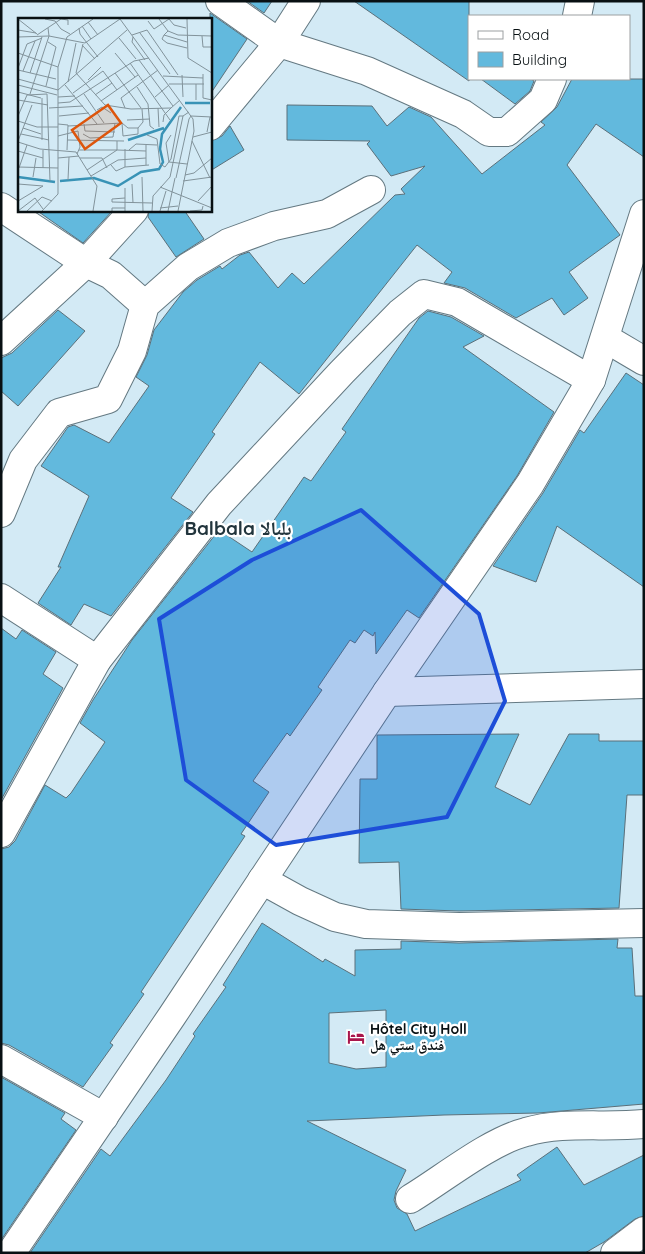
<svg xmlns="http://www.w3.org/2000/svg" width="645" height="1254" font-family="Quicksand,'Noto Naskh Arabic',sans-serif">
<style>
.building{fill:#62b9dd;stroke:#5b707a;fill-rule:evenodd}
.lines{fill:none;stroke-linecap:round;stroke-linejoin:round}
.minor-casing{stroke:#647982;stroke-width:30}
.minor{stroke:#fff;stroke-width:28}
.marked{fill:#1d4ed8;fill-opacity:0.2;stroke:#1d4ed8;stroke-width:4;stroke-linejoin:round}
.labels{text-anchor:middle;stroke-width:4.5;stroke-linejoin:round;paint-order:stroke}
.poi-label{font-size:14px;font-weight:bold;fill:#081013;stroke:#fff;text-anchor:start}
.district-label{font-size:19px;font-weight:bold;fill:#22353d;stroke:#fff}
.inset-river{fill:none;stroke:#3993b6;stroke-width:2.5}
.inset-road{fill:none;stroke:#82939b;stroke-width:1}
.view{fill:#dd550c;fill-opacity:0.15;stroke:#dd550c;stroke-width:2.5}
.inset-edge{fill:none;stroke:#081013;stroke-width:2.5}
</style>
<rect width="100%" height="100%" fill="#d3eaf5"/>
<g class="building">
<path d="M 247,1 L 272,1 L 264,13 Z"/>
<path d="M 354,1 L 469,1 L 469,81 Z"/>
<path d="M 210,13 L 247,39 L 211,93 L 213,97 L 210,102 Z"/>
<path d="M 481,79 L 531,79 L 534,81 L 530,91 L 515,104 Z"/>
<path d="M 572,79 L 644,79 L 644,157 L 596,124 L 567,165 L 620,235 L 569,272 L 588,298 L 564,315 L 552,298 L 516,318 L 465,288 L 444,283 L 452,272 L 417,245 L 299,394 L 260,362 L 212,432 L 215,434 L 171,498 L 193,512 L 111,616 L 84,604 L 71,625 L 38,603 L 61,567 L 58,567 L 89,496 L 41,466 L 68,427 L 74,425 L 109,443 L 149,386 L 136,377 L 147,355 L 154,330 L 183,292 L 197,280 L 220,266 L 222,269 L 240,255 L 249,252 L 278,288 L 292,273 L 304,284 L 395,195 L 405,194 L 401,189 L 425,166 L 391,176 L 367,144 L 370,141 L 287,140 L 287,105 L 372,106 L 387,126 L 409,107 L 431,117 L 482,174 L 545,125 L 541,122 L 557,107 Z"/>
<path d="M 230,126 L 244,150 L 210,171 L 210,141 L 222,136 Z"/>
<path d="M 36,210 L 113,210 L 83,243 Z"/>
<path d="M 149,210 L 184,210 L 204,239 L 176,257 L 148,217 Z"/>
<path d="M 58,310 L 85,331 L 18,406 L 1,391 L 1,358 L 12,353 Z"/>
<path d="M 428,311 L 451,317 L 484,336 L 463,347 L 554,412 L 517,476 L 419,618 L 407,610 L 376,654 L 375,632 L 373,636 L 364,630 L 355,643 L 350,640 L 318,687 L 322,690 L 290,736 L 287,733 L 253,781 L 269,792 L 241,834 L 245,836 L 141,992 L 144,994 L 110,1043 L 113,1045 L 83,1087 L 9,1045 L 1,1043 L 1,849 L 9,847 L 15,841 L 45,785 L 66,798 L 71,793 L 105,742 L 80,723 L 93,700 L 132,640 L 219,530 L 252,552 L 304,477 L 311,481 L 346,432 L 342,429 L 419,318 Z"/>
<path d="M 626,373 L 644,385 L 644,587 L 557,526 L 536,582 L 493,566 L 543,493 L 580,430 L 584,433 Z"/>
<path d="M 1,628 L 16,639 L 22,630 L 56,652 L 43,674 L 63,688 L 1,800 Z"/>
<path d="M 519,734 L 495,787 L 530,805 L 569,734 L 599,734 L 599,741 L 644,741 L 644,795 L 627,795 L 619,908 L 459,911 L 401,909 L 399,862 L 359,863 L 360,779 L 377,779 L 377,735 Z"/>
<path d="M 262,923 L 323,962 L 325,959 L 355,976 L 355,950 L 401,949 L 401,941 L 459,943 L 618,939 L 617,948 L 632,948 L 635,996 L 644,996 L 644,1104 L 538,1113 L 444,1115 L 307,1121 L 406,1170 L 396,1191 L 394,1200 L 397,1208 L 407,1214 L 415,1231 L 521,1180 L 517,1175 L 557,1147 L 584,1185 L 644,1155 L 644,1216 L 635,1219 L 604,1242 L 585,1253 L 30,1253 L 101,1149 L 110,1156 L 166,1080 L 195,1036 L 193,1034 L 226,987 L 223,985 ZM 386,1010 L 386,1067 L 356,1069 L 329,1063 L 329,1013 Z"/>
<path d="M 1,1077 L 65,1113 L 61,1119 L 76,1130 L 1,1240 Z"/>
</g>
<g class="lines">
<g class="minor-casing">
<g id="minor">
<path d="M 220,1 L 279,43 L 367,71 L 463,114 L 489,132 L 507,132 L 543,100 L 552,79"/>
<path d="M 577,16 L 580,1"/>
<path d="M 210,126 L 279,43 L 306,1"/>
<path d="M 1,207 L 86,263 L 111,275 L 145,305"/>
<path d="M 605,338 L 644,361"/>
<path d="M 1,341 L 86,263 L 134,210"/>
<path d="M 1,513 L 23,460 L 59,413 L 108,399 L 132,351 L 145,305 L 188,267 L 228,243 L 274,226 L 327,214 L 371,190"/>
<path d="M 1,598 L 97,660"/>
<path d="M 387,692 L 644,684"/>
<path d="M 1,833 L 97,660 L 219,504 L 342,372 L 400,313 L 424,294 L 457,302 L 591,380"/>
<path d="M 262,880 L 300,901 L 335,917 L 366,924 L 459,927 L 644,923"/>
<path d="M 1,1059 L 104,1117"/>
<path d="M 410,1199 C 443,1179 490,1141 526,1132 C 563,1121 605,1128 644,1124"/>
<path d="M 11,1253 L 172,1016 L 387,692 L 530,484 L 591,380 L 644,214"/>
<path d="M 615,1253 L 644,1231"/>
</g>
</g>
<use href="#minor" class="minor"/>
</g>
<path class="marked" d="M 361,510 L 479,614 L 505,701 L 447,817 L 276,845 L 186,780 L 159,619 L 252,560 Z"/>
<defs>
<g id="hotel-bare" transform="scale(1.35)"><path d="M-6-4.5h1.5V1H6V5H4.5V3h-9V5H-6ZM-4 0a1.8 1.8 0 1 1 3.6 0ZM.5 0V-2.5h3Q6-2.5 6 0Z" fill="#a9164b" stroke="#fff" stroke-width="2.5" paint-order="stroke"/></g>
</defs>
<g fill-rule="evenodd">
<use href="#hotel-bare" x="356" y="1037"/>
</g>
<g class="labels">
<g class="poi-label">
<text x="370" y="1034">Hôtel City Holl<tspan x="370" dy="16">فندق ستي هل</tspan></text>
</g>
<g class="district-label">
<text x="238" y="535">Balbala بلبالا</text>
</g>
</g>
<g transform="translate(18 18)">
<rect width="194" height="194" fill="#d3eaf5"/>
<path class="inset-river" d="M 167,85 L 192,85M 110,122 L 146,110M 0,159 L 37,164M 42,163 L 76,160 L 100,168 L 123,154 L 141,151 L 145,144 L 142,131 L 144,116 L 163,89"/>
<path class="inset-road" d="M 0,1 L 19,16M 27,1 L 37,3 L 43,11 L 52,16M 102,1 L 175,101 L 176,113 L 160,193M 141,1 L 150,13 L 160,17 L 194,18M 151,1 L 156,7 L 168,10M 169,1 L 170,40 L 194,55M 130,3 L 136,11 L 151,1M 70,4 L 80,17M 64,8 L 73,21M 61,10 L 62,16 L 80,39M 0,12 L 18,15M 150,13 L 146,17 L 169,24M 122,15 L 152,56M 19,17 L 43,1 L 50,2 L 50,7M 114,17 L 129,12 L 160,57M 146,17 L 144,21 L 149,25 L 169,30M 184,18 L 185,29 L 194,29M 0,19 L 31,18 L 30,10M 115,19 L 114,24 L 127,42M 101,20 L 118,41M 65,26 L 58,55 L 87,87 L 113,91 L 153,90 L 162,82M 64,27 L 77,41M 0,35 L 40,49M 97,35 L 117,59M 121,42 L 155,88M 112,45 L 152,102M 0,50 L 9,26 L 24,20M 0,52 L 38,61M 5,53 L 17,23M 12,55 L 24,19M 97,55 L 123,90M 185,56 L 185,80 L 194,82M 164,57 L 165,79M 145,58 L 185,60M 0,61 L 40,72 L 109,12M 70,62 L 83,49M 50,64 L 58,25M 151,66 L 186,66M 178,66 L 178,82M 0,67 L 39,77M 47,67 L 79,106M 28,68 L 38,29 L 30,24M 119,69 L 130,86 L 132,108 L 136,111M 0,74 L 23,80M 55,75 L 85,53 L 99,72M 12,76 L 31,18 L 67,25 L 102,1M 66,76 L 86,105M 9,77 L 29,76 L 32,163M 77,77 L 94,65M 40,79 L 57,78M 137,79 L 151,67M 0,82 L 30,87M 83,83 L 120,57M 40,85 L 52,84 L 116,43 L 131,40M 31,90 L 65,88M 107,90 L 103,80 L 140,52M 140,90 L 141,109M 79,92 L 84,89 L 93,95M 0,98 L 9,77M 41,98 L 71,95M 109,102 L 132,101M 0,103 L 19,109 L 40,109M 145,104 L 146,97 L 153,90M 104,105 L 105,118 L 120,116 L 120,110 L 125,104 L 124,91M 40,106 L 50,107 L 49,132M 66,106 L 67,113 L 97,114M 50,108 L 104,105 L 110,110 L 120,110M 5,110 L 23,116M 189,114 L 192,99M 3,116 L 31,122M 65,116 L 72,120 L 95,119 L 97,105M 129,117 L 139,121 L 142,146 L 147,149 L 153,141 L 161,98 L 165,98M 153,117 L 148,125 L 151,144 L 169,146M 40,118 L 60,113 L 62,129 L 59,136M 175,119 L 194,114M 24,122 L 24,80M 49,122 L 106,123M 0,123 L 14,87M 174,123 L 192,160M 0,124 L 22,131 L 58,134 L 79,168 L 75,193M 107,131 L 107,149M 61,132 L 99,132 L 99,123M 111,132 L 118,126 L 139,127M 0,133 L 25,140M 40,140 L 61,138M 62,140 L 84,140 L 89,150M 93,147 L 98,153 L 107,149 L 131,147M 128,147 L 128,127M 0,149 L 40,150M 1,150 L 9,127M 25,150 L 25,132M 69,152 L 99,132 L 128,133M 167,157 L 176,155 L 194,140M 73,158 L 100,142 L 128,140M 15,159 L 18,140M 124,159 L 125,193M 158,160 L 171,101 L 173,98 L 194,99M 50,162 L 51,139M 165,163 L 194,159M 0,166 L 25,168 L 0,183M 114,166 L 115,185M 142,169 L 194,190M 107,170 L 107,193M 107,180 L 94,181 L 94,184 L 134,185M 180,183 L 194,168M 142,190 L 160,188M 0,193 L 17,180 L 25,191M 9,193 L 24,179 L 34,183M 24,193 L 40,176 L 40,49 L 49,19 L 75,1M 94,193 L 94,190 L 107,190M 134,193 L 135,178 L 152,159 L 165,98 L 171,94M 142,193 L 148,173M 150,193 L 157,160M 172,193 L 184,192 L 185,188"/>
<path class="view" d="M 90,87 L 103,105 L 67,131 L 54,112 Z"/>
<rect width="194" height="194" class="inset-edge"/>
</g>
<rect width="645" height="1254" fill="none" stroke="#081013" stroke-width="5"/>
<rect x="468" y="15" width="162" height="65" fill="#ffffff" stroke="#9c9fa1"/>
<rect x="478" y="31" width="25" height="8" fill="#ffffff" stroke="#9c9fa1"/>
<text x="512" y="40" font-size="15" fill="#081013">Road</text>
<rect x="478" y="52" width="25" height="15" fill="#62b9dd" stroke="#9c9fa1"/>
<text x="512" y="65" font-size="15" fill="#081013">Building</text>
</svg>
